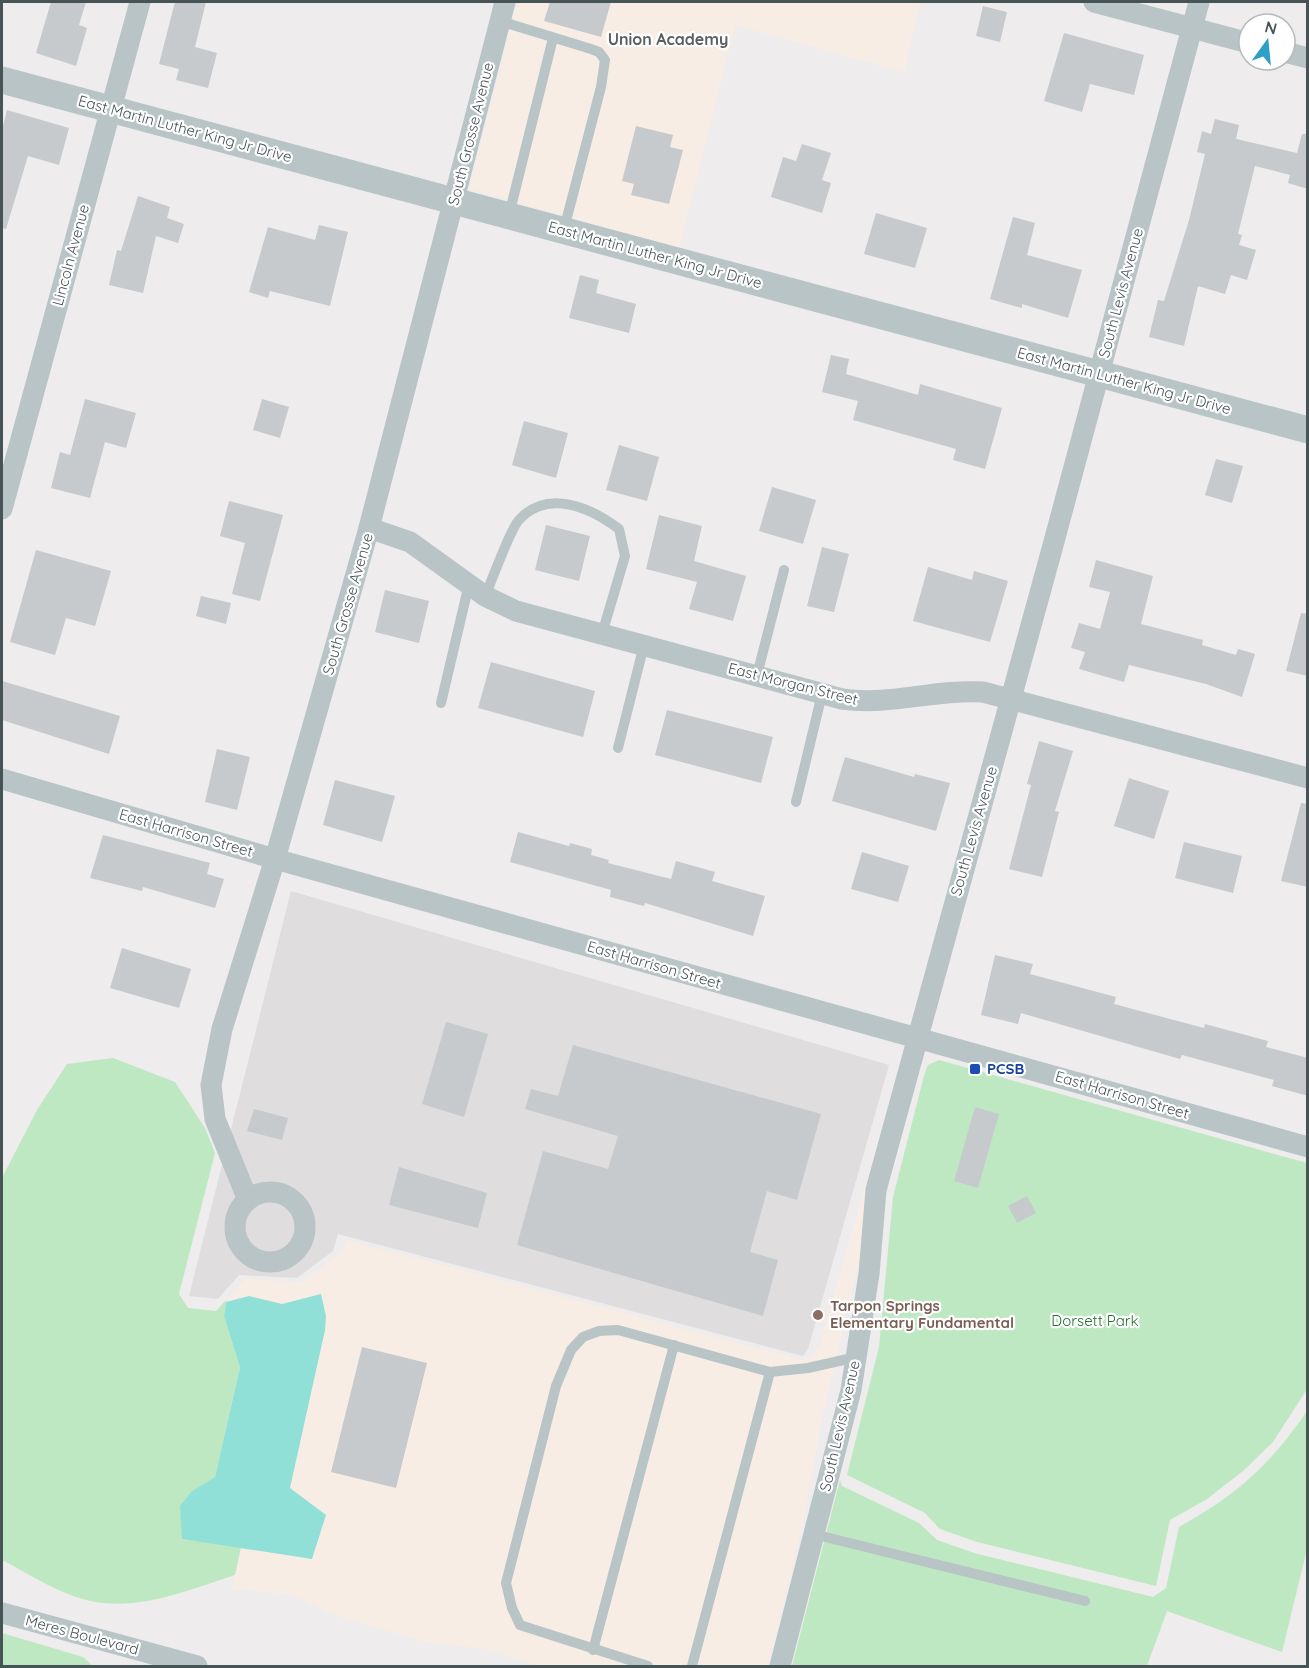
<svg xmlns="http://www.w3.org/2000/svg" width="1309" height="1668" font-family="Quicksand,sans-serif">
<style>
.commercial{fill:#f8ede5}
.education{fill:#dfddde}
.green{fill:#bee8c1}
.water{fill:#90e0d8}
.building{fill:#c6cacd}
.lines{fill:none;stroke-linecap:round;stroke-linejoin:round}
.service{stroke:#b8c4c6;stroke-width:10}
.minor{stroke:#b8c4c6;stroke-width:21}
.tertiary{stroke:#b8c4c6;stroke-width:27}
.transit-dot{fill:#1a4fb4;stroke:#fff;stroke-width:2}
.education-dot{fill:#8d6e63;stroke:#fff;stroke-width:2}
.labels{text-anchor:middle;stroke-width:4.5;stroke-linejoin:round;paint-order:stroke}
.street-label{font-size:15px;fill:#465456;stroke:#fff}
.transit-label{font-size:15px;font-weight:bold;fill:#164399;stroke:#fff;text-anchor:start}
.education-label{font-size:15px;font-weight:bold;fill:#785e54;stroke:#fff;text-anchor:start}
.park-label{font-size:15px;fill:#216e30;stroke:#fff}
.neighbourhood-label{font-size:16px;font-weight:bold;fill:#595e60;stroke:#fff}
</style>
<rect width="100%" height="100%" fill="#eeecec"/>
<g class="commercial">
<path d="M 517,2 L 920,2 L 904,72 L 735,25 L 679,248 L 469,189 Z"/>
<path d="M 866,1183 L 860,1257 L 823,1413 L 802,1529 L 768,1666 L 539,1666 L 487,1649 L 425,1642 L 342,1617 L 289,1594 L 232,1589 L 241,1547 L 312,1559 L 325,1515 L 290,1488 L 326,1316 L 321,1294 L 282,1304 L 249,1296 L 226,1302 L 245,1279 L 298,1282 L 305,1280 L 341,1253 L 347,1240 L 802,1360 L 813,1356 L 820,1345 Z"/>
</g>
<path class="education" d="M 291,891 L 889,1065 L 808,1349 L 803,1356 L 338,1234 L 333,1251 L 297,1278 L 239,1275 L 218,1299 L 189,1296 Z"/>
<g class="green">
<path d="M 113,1058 L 175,1082 L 205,1128 L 215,1153 L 179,1294 L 188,1308 L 216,1311 L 226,1300 L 224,1316 L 240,1366 L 215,1477 L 192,1491 L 182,1539 L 241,1547 L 235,1575 C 195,1588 146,1608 104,1603 C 68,1600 33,1576 2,1560 L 2,1178 L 37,1110 L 67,1064 Z"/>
<path d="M 939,1060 L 1307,1163 L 1307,1389 L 1273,1442 L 1243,1471 L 1207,1499 L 1170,1520 L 1156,1586 L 977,1542 L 940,1529 L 925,1513 L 847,1475 L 879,1347 L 893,1197 L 925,1072 L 928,1065 Z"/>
<path d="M 1307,1411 L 1307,1549 L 1282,1652 L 1167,1611 L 1147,1666 L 792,1666 L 840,1480 L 842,1486 L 919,1523 L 937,1540 L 974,1553 L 1153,1597 L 1166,1588 L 1179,1527 C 1238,1494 1269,1466 1307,1411 Z"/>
<path d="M 2,1633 L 83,1657 L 93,1666 L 2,1666 Z"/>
</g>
<path class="water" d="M 321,1294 L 326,1316 L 325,1330 L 290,1488 L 326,1515 L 312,1559 L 182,1539 L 180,1506 L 192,1491 L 215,1477 L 240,1367 L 224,1316 L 226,1302 L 249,1296 L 282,1304 Z"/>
<g class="building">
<path d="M 51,2 L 86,2 L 79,25 L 87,28 L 76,66 L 36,53 Z"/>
<path d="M 175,2 L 206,2 L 195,47 L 217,53 L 208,88 L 176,80 L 179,69 L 159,64 Z"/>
<path d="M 550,2 L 611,2 L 601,37 L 544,21 Z"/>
<path d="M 983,6 L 1007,12 L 1000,42 L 976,36 Z"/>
<path d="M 1064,33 L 1144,55 L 1134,95 L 1090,84 L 1082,112 L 1044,101 Z"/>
<path d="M 7,110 L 69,128 L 59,165 L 28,156 L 6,229 L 2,228 L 2,130 Z"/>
<path d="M 1215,119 L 1239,125 L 1236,139 L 1297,153 L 1302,134 L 1308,134 L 1308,189 L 1288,183 L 1290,175 L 1255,166 L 1238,234 L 1242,235 L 1239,245 L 1256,250 L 1247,280 L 1231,275 L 1225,294 L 1198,286 L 1184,346 L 1149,337 L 1158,300 L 1164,301 L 1189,220 L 1205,154 L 1197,152 L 1202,131 L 1211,134 Z"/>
<path d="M 636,126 L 673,135 L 670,147 L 683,150 L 669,204 L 631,195 L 634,184 L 622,181 Z"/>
<path d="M 802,144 L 831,153 L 822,180 L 831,183 L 822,213 L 771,197 L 783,157 L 796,161 Z"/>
<path d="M 138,196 L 170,207 L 167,218 L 184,224 L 178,243 L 156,236 L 143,293 L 109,285 L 117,250 L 121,251 Z"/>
<path d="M 876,213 L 927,228 L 915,268 L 864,254 Z"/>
<path d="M 1013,217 L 1035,223 L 1027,255 L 1082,270 L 1068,318 L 1022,304 L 1022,308 L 990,299 Z"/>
<path d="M 319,225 L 348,232 L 330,306 L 270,291 L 268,298 L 249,292 L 268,227 L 315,240 Z"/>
<path d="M 580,275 L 599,280 L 596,293 L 636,304 L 629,333 L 569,318 Z"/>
<path d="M 831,355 L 849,359 L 846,374 L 918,395 L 920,384 L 1002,408 L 985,469 L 953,460 L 956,449 L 853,420 L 858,401 L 822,392 Z"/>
<path d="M 85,399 L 136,413 L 126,448 L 105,442 L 90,498 L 51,488 L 60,452 L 70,455 Z"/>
<path d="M 262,399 L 289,407 L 280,438 L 253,430 Z"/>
<path d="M 524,421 L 568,433 L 556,478 L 512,465 Z"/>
<path d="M 619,445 L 659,457 L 647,501 L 606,490 Z"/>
<path d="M 1216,459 L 1243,466 L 1232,503 L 1205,495 Z"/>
<path d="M 772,487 L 816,500 L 803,544 L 759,531 Z"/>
<path d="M 229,501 L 283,515 L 260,601 L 232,594 L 245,543 L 220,536 Z"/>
<path d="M 659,515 L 702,526 L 694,561 L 746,576 L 733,621 L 689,609 L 697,582 L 646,569 Z"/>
<path d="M 546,525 L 590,536 L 579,581 L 535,570 Z"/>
<path d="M 822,547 L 849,554 L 834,612 L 807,606 Z"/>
<path d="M 36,550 L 111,571 L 95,626 L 66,618 L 55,655 L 10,642 Z"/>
<path d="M 1096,560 L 1153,576 L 1141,624 L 1203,640 L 1202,645 L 1236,655 L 1238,649 L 1255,654 L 1242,697 L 1206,684 L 1129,665 L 1124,682 L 1079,669 L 1085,652 L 1071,648 L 1079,623 L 1100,629 L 1110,592 L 1089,587 Z"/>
<path d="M 928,567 L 972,580 L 974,571 L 1008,581 L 990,642 L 913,621 Z"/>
<path d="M 385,590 L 429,601 L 419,643 L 375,632 Z"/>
<path d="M 201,596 L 231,603 L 226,624 L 196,616 Z"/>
<path d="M 1301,613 L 1308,614 L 1308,676 L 1286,671 Z"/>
<path d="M 491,662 L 595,691 L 583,737 L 478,708 Z"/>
<path d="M 2,681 L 120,716 L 109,754 L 2,720 Z"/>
<path d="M 667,710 L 773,737 L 761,783 L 655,755 Z"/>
<path d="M 1039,741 L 1073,751 L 1055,811 L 1059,812 L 1042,877 L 1009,869 L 1031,785 L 1027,784 Z"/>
<path d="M 217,749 L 250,757 L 237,810 L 205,802 Z"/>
<path d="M 845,757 L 914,777 L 915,774 L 950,783 L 936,831 L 832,801 Z"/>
<path d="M 1129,778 L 1169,791 L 1154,839 L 1114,826 Z"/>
<path d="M 335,780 L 395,796 L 382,842 L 323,825 Z"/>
<path d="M 1301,803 L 1308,804 L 1308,887 L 1281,881 Z"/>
<path d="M 518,832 L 569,846 L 570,843 L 592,849 L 591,855 L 609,860 L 608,863 L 671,879 L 676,861 L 715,872 L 712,881 L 765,896 L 753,936 L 645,903 L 644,906 L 610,897 L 611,890 L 510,862 Z"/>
<path d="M 103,835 L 210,863 L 207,874 L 224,879 L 215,908 L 143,887 L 142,891 L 90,878 Z"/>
<path d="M 1184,842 L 1242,856 L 1233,893 L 1175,878 Z"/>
<path d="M 862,852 L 909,866 L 898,902 L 851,889 Z"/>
<path d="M 122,948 L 191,969 L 179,1008 L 110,988 Z"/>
<path d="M 995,955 L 1033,964 L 1030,974 L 1116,997 L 1114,1004 L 1204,1028 L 1205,1024 L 1268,1041 L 1266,1047 L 1308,1058 L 1308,1096 L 1272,1086 L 1274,1080 L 1182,1055 L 1180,1059 L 1021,1013 L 1018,1024 L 981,1015 Z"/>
<path d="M 446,1022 L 488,1034 L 464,1117 L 422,1104 Z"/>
<path d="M 573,1045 L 821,1114 L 797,1200 L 767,1191 L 750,1252 L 778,1260 L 763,1316 L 517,1245 L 543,1151 L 608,1169 L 618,1136 L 525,1109 L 531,1089 L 558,1096 Z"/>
<path d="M 975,1107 L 999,1114 L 978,1188 L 954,1181 Z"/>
<path d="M 254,1109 L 288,1118 L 282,1140 L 247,1131 Z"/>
<path d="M 399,1167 L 487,1193 L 478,1228 L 389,1205 Z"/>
<path d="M 1027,1196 L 1036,1213 L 1017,1223 L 1008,1206 Z"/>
<path d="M 362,1347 L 427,1363 L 396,1488 L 331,1472 Z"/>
</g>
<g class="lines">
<g class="service">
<path d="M 500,21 L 591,49 L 599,52 L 605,60 L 601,87 L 564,229"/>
<path d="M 509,215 L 553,38"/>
<path d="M 485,596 C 492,581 510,529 519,520 C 548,488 591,508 619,529 L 625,556 L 602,634"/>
<path d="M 757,675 L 784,570"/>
<path d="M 441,703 L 469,584"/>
<path d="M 618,748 L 644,645"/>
<path d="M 796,802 L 822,694"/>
<path d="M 813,1534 L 1085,1601"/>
<path d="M 593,1650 L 674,1345"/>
<path d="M 648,1666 L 520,1625 L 512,1608 L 506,1583 L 556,1386 L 571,1350 L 583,1337 L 599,1331 L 618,1330 L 770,1372"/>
<path d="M 692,1666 L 770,1372 L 808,1368 L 857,1357"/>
</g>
<g class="minor">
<path d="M 1094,2 L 1249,43"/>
<path d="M 1285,52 L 1308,58"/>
<path d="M 2,509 L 140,2"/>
<path d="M 369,528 L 410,542 L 485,596 L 516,611 L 842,699 C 890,706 935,689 983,692 L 1308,778"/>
<path d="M 2,779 L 275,859 L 1308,1147"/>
<circle cx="270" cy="1227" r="35"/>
<path d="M 248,1200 L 215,1119 L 211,1085 L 222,1029 L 275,859 L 369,528 L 505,2"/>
<path d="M 2,1613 L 197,1666"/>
<path d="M 780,1666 L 851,1390 L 869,1274 L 876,1190 L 1052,549 L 1199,2"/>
</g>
<path class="tertiary" d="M 2,80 L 1308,430"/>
</g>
<rect class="transit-dot" x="969" y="1063" width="12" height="12" rx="3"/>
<circle class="education-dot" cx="818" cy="1315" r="6"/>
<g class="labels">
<g class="street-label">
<text transform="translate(185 129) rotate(15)" y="5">East Martin Luther King Jr Drive</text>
<text transform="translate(471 134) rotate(-76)" y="5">South Grosse Avenue</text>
<text transform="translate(71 255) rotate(-75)" y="5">Lincoln Avenue</text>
<text transform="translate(655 255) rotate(15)" y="5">East Martin Luther King Jr Drive</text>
<text transform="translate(1121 293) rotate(-75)" y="5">South Levis Avenue</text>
<text transform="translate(1124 381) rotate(15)" y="5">East Martin Luther King Jr Drive</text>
<text transform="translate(348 604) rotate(-74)" y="5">South Grosse Avenue</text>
<text transform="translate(793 684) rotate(14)" y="5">East Morgan Street</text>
<text transform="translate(974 831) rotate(-74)" y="5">South Levis Avenue</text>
<text transform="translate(186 833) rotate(16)" y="5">East Harrison Street</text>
<text transform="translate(654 965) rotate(16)" y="5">East Harrison Street</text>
<text transform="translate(1122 1095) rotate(16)" y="5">East Harrison Street</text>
<text transform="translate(840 1426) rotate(-77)" y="5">South Levis Avenue</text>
<text transform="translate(82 1635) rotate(15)" y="5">Meres Boulevard</text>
</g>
<g class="transit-label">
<text x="987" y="1074">PCSB</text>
</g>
<g class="education-label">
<text x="830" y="1311">Tarpon Springs<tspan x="830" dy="17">Elementary Fundamental</tspan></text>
</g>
<g class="park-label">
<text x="1095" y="1326">Dorsett Park</text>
</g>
<g class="neighbourhood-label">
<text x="668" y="45">Union Academy</text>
</g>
</g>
<rect width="1309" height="1668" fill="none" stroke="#465456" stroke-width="6"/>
<g transform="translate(1267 42) rotate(15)"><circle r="28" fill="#ffffff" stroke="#b5bbbb" stroke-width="1.5"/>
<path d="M0-4.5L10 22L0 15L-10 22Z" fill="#2e9fc6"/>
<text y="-9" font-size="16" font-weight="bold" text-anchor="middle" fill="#465456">N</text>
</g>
</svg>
